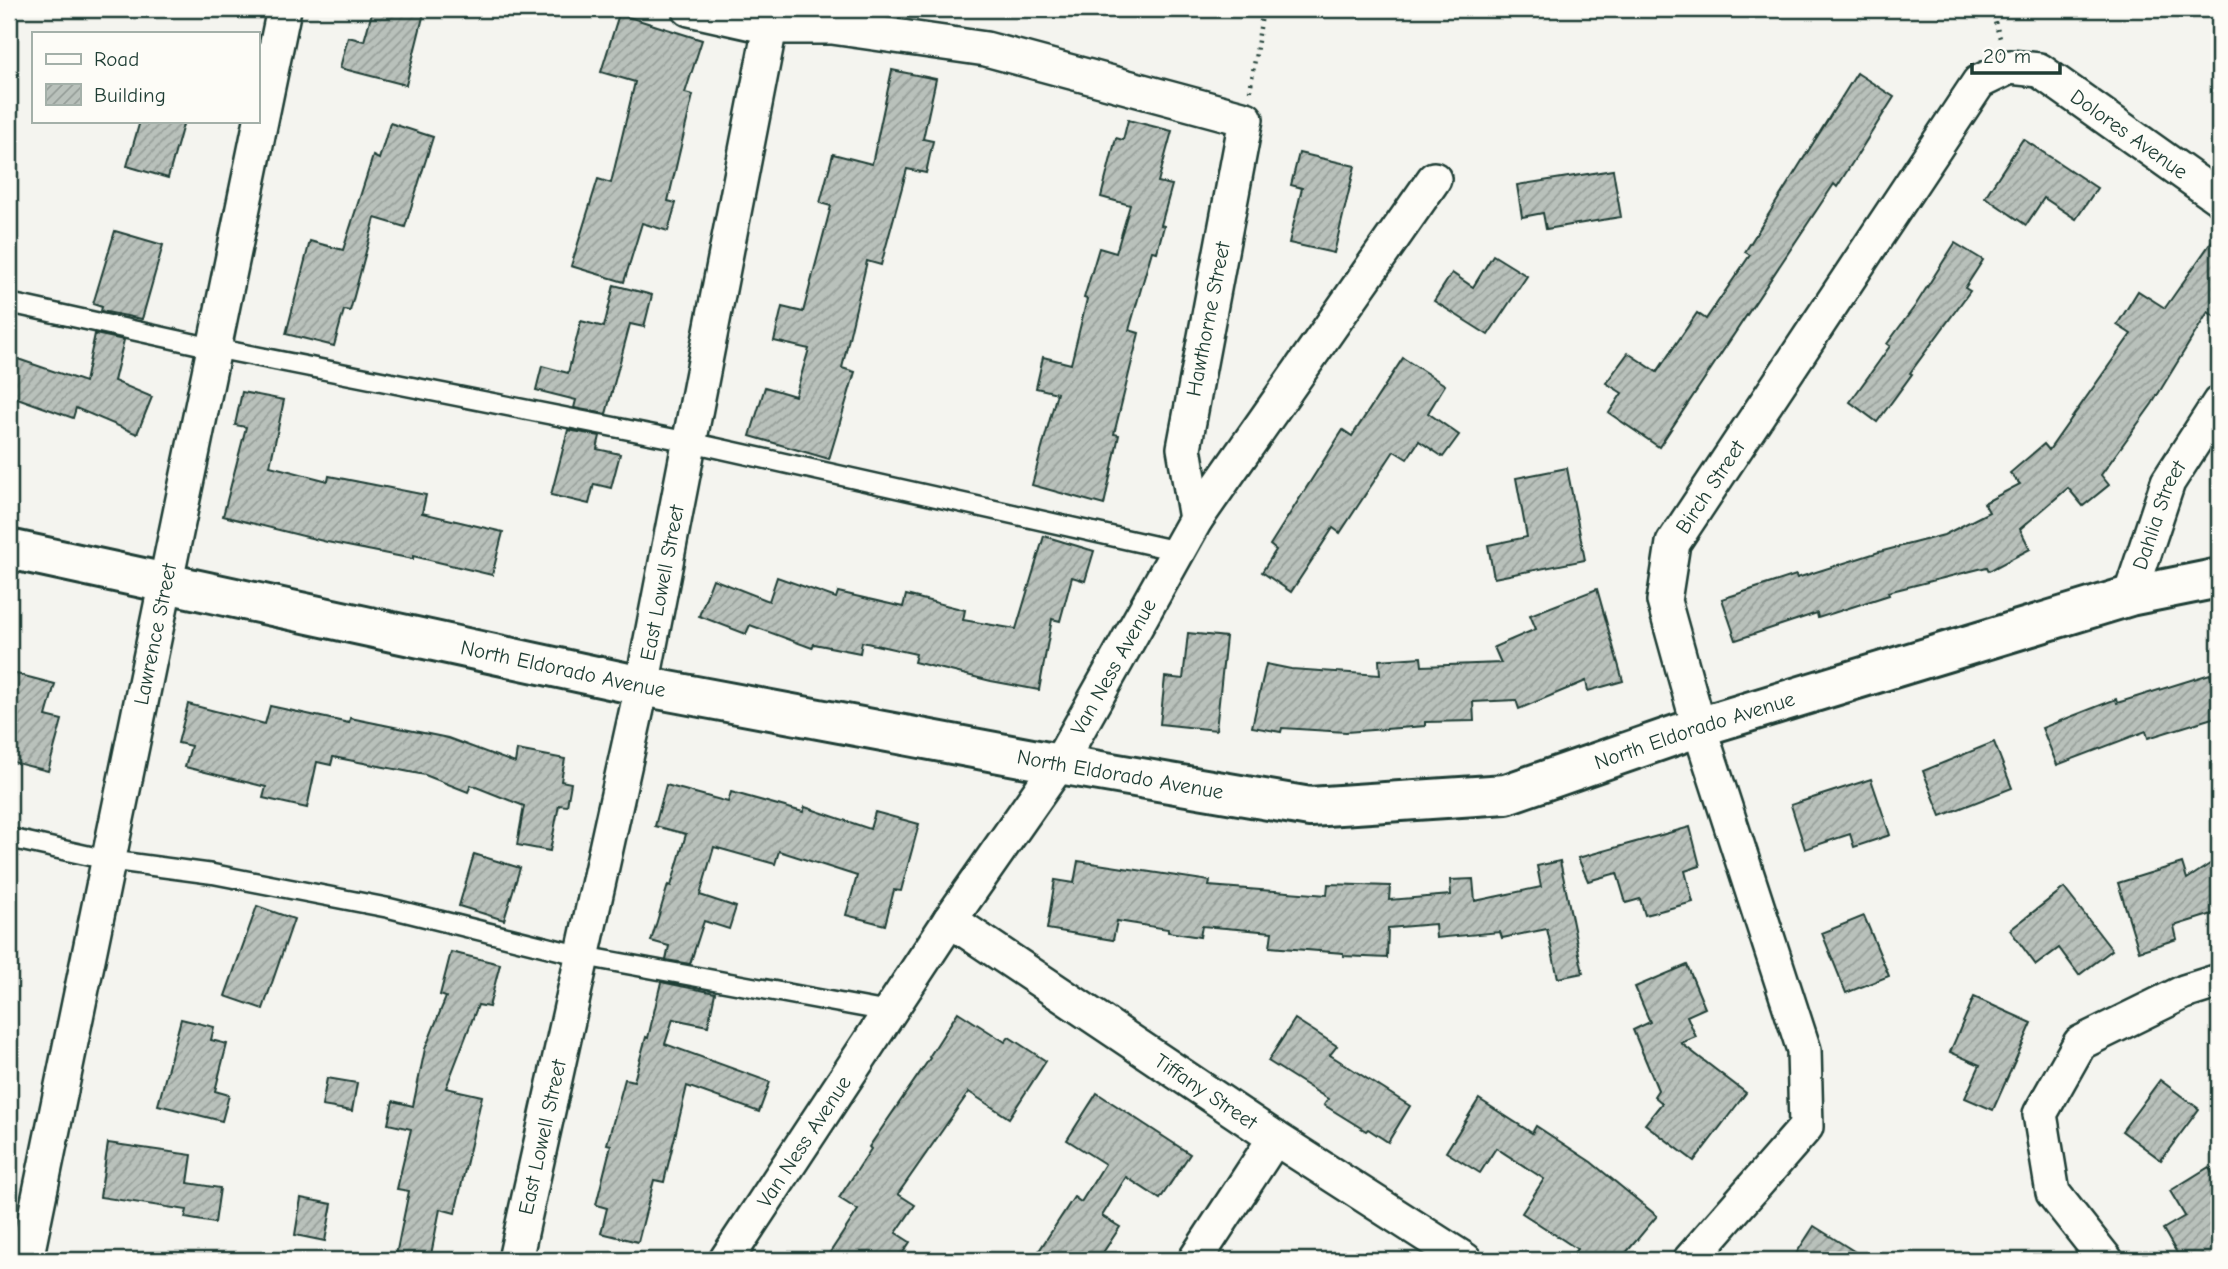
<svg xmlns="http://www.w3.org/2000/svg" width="2228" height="1269" font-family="'Comic Neue',sans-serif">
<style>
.building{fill:url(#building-hatch);stroke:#1f3d34;stroke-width:2}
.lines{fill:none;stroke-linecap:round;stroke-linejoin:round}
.service-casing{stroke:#1f3d34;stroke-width:23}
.minor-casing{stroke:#1f3d34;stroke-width:38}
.tertiary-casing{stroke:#1f3d34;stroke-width:44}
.path{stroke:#1f3d34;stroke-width:4.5;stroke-dasharray:2 5;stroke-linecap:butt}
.service{stroke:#fdfcf7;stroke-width:18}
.minor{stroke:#fdfcf7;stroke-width:33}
.tertiary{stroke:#fdfcf7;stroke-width:38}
.labels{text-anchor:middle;stroke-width:6;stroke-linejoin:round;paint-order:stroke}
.street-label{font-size:21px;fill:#1f3d34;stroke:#fdfcf7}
</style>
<defs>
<pattern id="building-hatch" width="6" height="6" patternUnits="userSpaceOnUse" patternTransform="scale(1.75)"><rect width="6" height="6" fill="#b9c1bb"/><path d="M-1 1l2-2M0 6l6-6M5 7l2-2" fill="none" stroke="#969e99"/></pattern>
</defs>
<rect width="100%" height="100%" fill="#f4f4ef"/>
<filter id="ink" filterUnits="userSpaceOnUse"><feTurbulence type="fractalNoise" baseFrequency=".0143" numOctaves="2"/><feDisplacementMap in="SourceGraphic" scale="14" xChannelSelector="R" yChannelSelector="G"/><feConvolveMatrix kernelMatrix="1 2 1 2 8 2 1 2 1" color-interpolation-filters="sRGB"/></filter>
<g filter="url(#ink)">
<g class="building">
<path d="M 373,9 L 425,9 L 406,85 L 340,68 L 348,37 L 364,41 Z"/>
<path d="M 619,14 L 702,40 L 685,93 L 693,95 L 668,201 L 676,203 L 668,231 L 642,223 L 624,282 L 571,266 L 598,179 L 611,183 L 635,82 L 601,72 Z"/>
<path d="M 892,70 L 936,79 L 923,139 L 933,141 L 926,173 L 907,169 L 881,265 L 867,261 L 842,368 L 855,372 L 829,459 L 750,436 L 765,387 L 795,396 L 809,349 L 774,341 L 782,307 L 803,312 L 831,206 L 820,203 L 833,154 L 872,164 Z"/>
<path d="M 1857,73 L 1894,97 L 1837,187 L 1834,184 L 1659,447 L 1609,413 L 1622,393 L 1606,383 L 1628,353 L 1657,372 L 1697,313 L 1706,319 L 1750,255 L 1745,252 Z"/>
<path d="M 1128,120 L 1172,131 L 1158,182 L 1172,185 L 1161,225 L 1164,226 L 1157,252 L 1152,251 L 1129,330 L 1139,333 L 1114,434 L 1119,435 L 1104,505 L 1032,485 L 1057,393 L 1036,388 L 1043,357 L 1071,364 L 1087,299 L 1084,298 L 1099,248 L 1116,253 L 1130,205 L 1101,197 L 1116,138 L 1123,140 Z"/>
<path d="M 140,121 L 184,121 L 168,178 L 127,166 Z"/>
<path d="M 390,123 L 433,137 L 405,227 L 375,218 L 350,311 L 344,310 L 334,346 L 286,334 L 310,241 L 343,250 L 373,156 L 379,159 Z"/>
<path d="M 2023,139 L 2097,188 L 2076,219 L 2044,198 L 2026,225 L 1985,197 Z"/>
<path d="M 1299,153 L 1355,166 L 1334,253 L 1289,243 L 1302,188 L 1291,185 Z"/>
<path d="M 1613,170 L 1621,217 L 1546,229 L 1543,213 L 1522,217 L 1517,185 Z"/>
<path d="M 115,231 L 163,245 L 142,319 L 101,311 L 102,307 L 93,304 Z"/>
<path d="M 2219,231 L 2219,320 L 2208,312 L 2152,404 L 2101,475 L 2109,485 L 2083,506 L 2068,488 L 2020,529 L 2030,549 L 1989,571 L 1987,567 L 1888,592 L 1889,595 L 1818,618 L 1817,613 L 1736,640 L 1722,599 L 1796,575 L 1797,578 L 1879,552 L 1944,535 L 1989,512 L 1984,503 L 2020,484 L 2010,473 L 2044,444 L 2049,450 L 2131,334 L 2117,325 L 2138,291 L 2165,308 Z"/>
<path d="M 1955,243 L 1983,260 L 1965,288 L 1970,291 L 1910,373 L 1912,374 L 1877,422 L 1850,402 L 1890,346 L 1887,344 L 1915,306 Z"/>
<path d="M 1493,255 L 1527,276 L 1488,335 L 1434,301 L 1452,273 L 1473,287 Z"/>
<path d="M 614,285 L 652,295 L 644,327 L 630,324 L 606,414 L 574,408 L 576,400 L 536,390 L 542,366 L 568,373 L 581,321 L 604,327 Z"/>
<path d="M 95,334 L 124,340 L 114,381 L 152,397 L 137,434 L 76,408 L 73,418 L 9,395 L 9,356 L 85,382 Z"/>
<path d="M 1403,358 L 1445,385 L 1428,413 L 1459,435 L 1443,457 L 1419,441 L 1407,459 L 1394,451 L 1340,533 L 1333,528 L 1291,592 L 1262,572 L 1276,550 L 1270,545 L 1343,430 L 1352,436 Z"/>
<path d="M 242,392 L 284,400 L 270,466 L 328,481 L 329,476 L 426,495 L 422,513 L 503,532 L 492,575 L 413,556 L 413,559 L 327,542 L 223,516 L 246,427 L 235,425 Z"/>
<path d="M 568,430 L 600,436 L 597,449 L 620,454 L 611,488 L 594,484 L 589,504 L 551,495 Z"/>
<path d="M 1567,468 L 1585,560 L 1494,578 L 1488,545 L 1527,537 L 1516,478 Z"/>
<path d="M 1044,536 L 1094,551 L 1085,581 L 1072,577 L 1060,621 L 1052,619 L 1039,690 L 991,681 L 914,662 L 916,654 L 862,642 L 860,653 L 814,644 L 812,648 L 750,625 L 746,634 L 699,616 L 713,579 L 769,601 L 777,577 L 836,598 L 838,592 L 903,607 L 906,595 L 965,610 L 963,620 L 1016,629 Z"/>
<path d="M 1597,589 L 1623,681 L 1588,691 L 1586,681 L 1519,709 L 1516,700 L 1473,702 L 1474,721 L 1425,722 L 1425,726 L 1346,732 L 1282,728 L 1281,732 L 1252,727 L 1266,664 L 1291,669 L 1380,675 L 1379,660 L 1421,657 L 1422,666 L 1501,663 L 1494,647 L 1536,629 L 1530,615 Z"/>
<path d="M 1188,633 L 1226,637 L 1216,730 L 1160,724 L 1165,677 L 1183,679 Z"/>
<path d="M 9,672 L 55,684 L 46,716 L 62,720 L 48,771 L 9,761 L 16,725 L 9,723 Z"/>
<path d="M 2210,674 L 2219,705 L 2219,716 L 2148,738 L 2146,731 L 2057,765 L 2042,728 L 2116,699 L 2117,703 Z"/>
<path d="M 188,704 L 265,724 L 270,706 L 349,723 L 350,718 L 448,738 L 515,763 L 517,750 L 565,759 L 561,781 L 571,783 L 567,806 L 559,805 L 550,851 L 517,845 L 524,806 L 471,785 L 468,792 L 425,775 L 333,757 L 331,765 L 317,762 L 307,808 L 263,798 L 266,787 L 185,767 L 191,746 L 178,743 Z"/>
<path d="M 1994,742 L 2012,788 L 1941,816 L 1923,771 Z"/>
<path d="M 1871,779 L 1890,835 L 1854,847 L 1850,834 L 1805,849 L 1791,805 Z"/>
<path d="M 666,785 L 728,802 L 731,792 L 803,812 L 805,807 L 870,829 L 875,812 L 919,824 L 901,891 L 894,890 L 885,925 L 846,915 L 857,876 L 779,851 L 775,864 L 714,847 L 700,895 L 736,907 L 729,929 L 704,921 L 690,964 L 666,960 L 669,946 L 651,941 L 668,885 L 671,886 L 686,834 L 655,826 Z"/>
<path d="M 1690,827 L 1700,866 L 1685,871 L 1693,902 L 1645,915 L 1640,899 L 1626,903 L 1617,873 L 1588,881 L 1578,858 Z"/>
<path d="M 474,854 L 520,868 L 504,920 L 459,906 Z"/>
<path d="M 2219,858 L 2219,912 L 2174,926 L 2177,939 L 2139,951 L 2118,883 L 2182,863 L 2187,879 Z"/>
<path d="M 1078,861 L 1210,881 L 1209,886 L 1327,895 L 1328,884 L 1390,886 L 1389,900 L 1451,895 L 1450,880 L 1473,879 L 1475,901 L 1541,887 L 1537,866 L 1560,861 L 1583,973 L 1558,978 L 1547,929 L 1502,938 L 1500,932 L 1436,938 L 1435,924 L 1388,928 L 1387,958 L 1343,956 L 1343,953 L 1270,947 L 1272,932 L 1202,926 L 1200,937 L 1168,932 L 1168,929 L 1117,921 L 1113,940 L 1047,929 L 1055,880 L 1074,883 Z"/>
<path d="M 2064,888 L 2112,950 L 2079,975 L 2059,948 L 2036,965 L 2010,930 Z"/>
<path d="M 257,906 L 294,919 L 263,1009 L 225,996 Z"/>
<path d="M 1864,916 L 1889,976 L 1846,993 L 1822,933 Z"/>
<path d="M 451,952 L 500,964 L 489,1007 L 478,1005 L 446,1088 L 482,1096 L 455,1213 L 440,1209 L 430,1260 L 395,1260 L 409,1191 L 397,1189 L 411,1129 L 388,1124 L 393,1101 L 413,1106 L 425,1049 L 446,997 L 440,995 Z"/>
<path d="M 1687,965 L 1705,1008 L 1687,1016 L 1696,1037 L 1681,1043 L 1746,1093 L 1694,1161 L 1645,1124 L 1662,1103 L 1654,1096 L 1658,1090 L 1633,1030 L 1650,1022 L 1635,987 Z"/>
<path d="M 661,982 L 715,993 L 708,1026 L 673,1019 L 665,1044 L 770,1082 L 759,1112 L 687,1086 L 664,1182 L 654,1180 L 638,1242 L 601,1233 L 607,1208 L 596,1205 L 611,1145 L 607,1144 L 625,1079 L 634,1081 L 646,1037 L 648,1038 Z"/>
<path d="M 1974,997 L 2032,1023 L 1993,1110 L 1965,1098 L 1980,1065 L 1950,1052 Z"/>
<path d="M 958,1012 L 1005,1042 L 1009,1037 L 1046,1061 L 1009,1118 L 969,1092 L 898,1194 L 915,1205 L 896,1233 L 910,1242 L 898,1260 L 825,1260 L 858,1210 L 839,1198 L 871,1149 L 869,1147 L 930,1058 L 929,1057 Z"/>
<path d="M 181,1019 L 214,1027 L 211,1040 L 227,1044 L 215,1091 L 229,1095 L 222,1121 L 158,1105 Z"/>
<path d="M 1295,1019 L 1337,1046 L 1330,1055 L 1410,1106 L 1388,1142 L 1368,1129 L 1366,1131 L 1324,1105 L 1328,1099 L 1268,1061 Z"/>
<path d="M 327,1078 L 357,1083 L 352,1111 L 322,1106 Z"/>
<path d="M 2160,1080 L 2199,1109 L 2161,1160 L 2122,1131 Z"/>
<path d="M 1097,1093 L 1190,1154 L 1160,1199 L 1126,1177 L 1102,1216 L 1120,1227 L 1098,1260 L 1033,1260 L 1074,1197 L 1081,1202 L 1105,1164 L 1067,1140 Z"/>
<path d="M 1479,1099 L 1532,1133 L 1536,1126 L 1591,1162 L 1657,1216 L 1620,1260 L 1568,1260 L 1577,1249 L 1522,1213 L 1544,1179 L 1496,1148 L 1480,1173 L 1446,1152 Z"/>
<path d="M 108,1143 L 192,1155 L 188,1183 L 220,1188 L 215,1223 L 185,1218 L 187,1210 L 100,1197 Z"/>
<path d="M 2209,1167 L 2219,1184 L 2219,1260 L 2181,1260 L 2163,1229 L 2185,1216 L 2170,1191 Z"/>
<path d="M 301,1198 L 332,1204 L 325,1241 L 295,1235 Z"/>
<path d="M 1814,1226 L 1868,1260 L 1792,1260 Z"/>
</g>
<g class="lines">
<g class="service-casing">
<g id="service">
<path d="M 9,303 L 214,348 L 690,442 L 1178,551"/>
<path d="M 9,838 L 108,860 L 213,874 L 389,908 L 583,956 L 889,1012"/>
</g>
</g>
<g class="minor-casing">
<g id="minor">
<path d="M 689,9 L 770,27 L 832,27 L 986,49 L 1246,119 L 1184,448 L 1196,519"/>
<path id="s1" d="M 2130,596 L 2168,482 L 2219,403"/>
<path id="s2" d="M 950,920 L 1275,1138 L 1465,1260"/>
<path id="s3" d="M 26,1260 L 284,9"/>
<path id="s4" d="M 515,1260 L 642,686 L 770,27"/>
<path id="s5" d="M 726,1260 L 950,920 L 1059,764 L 1196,519 L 1434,179"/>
<path d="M 1195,1260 L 1275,1138"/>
<path id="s6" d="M 1690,1260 L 1806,1127 L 1804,1050 L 1699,727 L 1664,601 L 1673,543 L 1979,82 L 2010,67 L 2039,70 L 2219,198"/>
<path d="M 2106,1260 L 2053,1193 L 2040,1114 L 2080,1043 L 2184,992 L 2219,981"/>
</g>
</g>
<g class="tertiary-casing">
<g id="tertiary">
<path id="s7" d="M 9,549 L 642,686 L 1059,764 L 1310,807 L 1506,794 L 1699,727 L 2130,596 L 2219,578"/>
</g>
</g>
<g class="path">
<path d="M 1991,9 L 2000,38"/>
<path d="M 1250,91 L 1263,9"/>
</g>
<use href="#service" class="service"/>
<use href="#minor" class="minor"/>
<use href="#tertiary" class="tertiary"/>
</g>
</g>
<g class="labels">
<g class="street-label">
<text dy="7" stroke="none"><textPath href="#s6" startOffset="1510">Dolores Avenue</textPath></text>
<text transform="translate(1208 319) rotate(-79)" y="7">Hawthorne Street</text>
<text dy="7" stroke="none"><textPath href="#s6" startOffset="850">Birch Street</textPath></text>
<text dy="7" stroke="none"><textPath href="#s1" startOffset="86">Dahlia Street</textPath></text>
<text dy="7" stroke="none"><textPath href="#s4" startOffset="693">East Lowell Street</textPath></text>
<text dy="7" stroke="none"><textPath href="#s3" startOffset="639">Lawrence Street</textPath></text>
<text dy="7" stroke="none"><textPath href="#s5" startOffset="709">Van Ness Avenue</textPath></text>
<text dy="7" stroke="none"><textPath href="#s7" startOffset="567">North Eldorado Avenue</textPath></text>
<text dy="7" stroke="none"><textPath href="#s7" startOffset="1722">North Eldorado Avenue</textPath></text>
<text dy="7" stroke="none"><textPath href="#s7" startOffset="1134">North Eldorado Avenue</textPath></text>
<text dy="7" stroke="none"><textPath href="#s2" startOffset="308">Tiffany Street</textPath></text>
<text dy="7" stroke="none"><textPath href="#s4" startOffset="126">East Lowell Street</textPath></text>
<text dy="7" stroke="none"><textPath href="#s5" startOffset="142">Van Ness Avenue</textPath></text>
</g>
</g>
<rect width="2228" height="1269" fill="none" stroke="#fdfcf7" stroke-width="35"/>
<rect x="18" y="18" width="2193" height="1234" fill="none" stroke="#1f3d34" stroke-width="2.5" filter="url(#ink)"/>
<rect x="32" y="32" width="228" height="91" fill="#fdfcf7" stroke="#a4b0a9" stroke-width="2"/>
<rect x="46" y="54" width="35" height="10" fill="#fdfcf7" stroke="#a4b0a9" stroke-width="2"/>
<text x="94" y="66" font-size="21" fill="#1f3d34">Road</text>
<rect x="46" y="84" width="35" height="21" fill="url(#building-hatch)" stroke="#a4b0a9" stroke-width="2"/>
<text x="94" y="102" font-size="21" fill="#1f3d34">Building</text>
<path d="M1972 63v10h88v-10" fill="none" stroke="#1f3d34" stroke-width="3.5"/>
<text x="1983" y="63" font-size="21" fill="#1f3d34" stroke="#fdfcf7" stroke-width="5" paint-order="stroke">20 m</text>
</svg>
